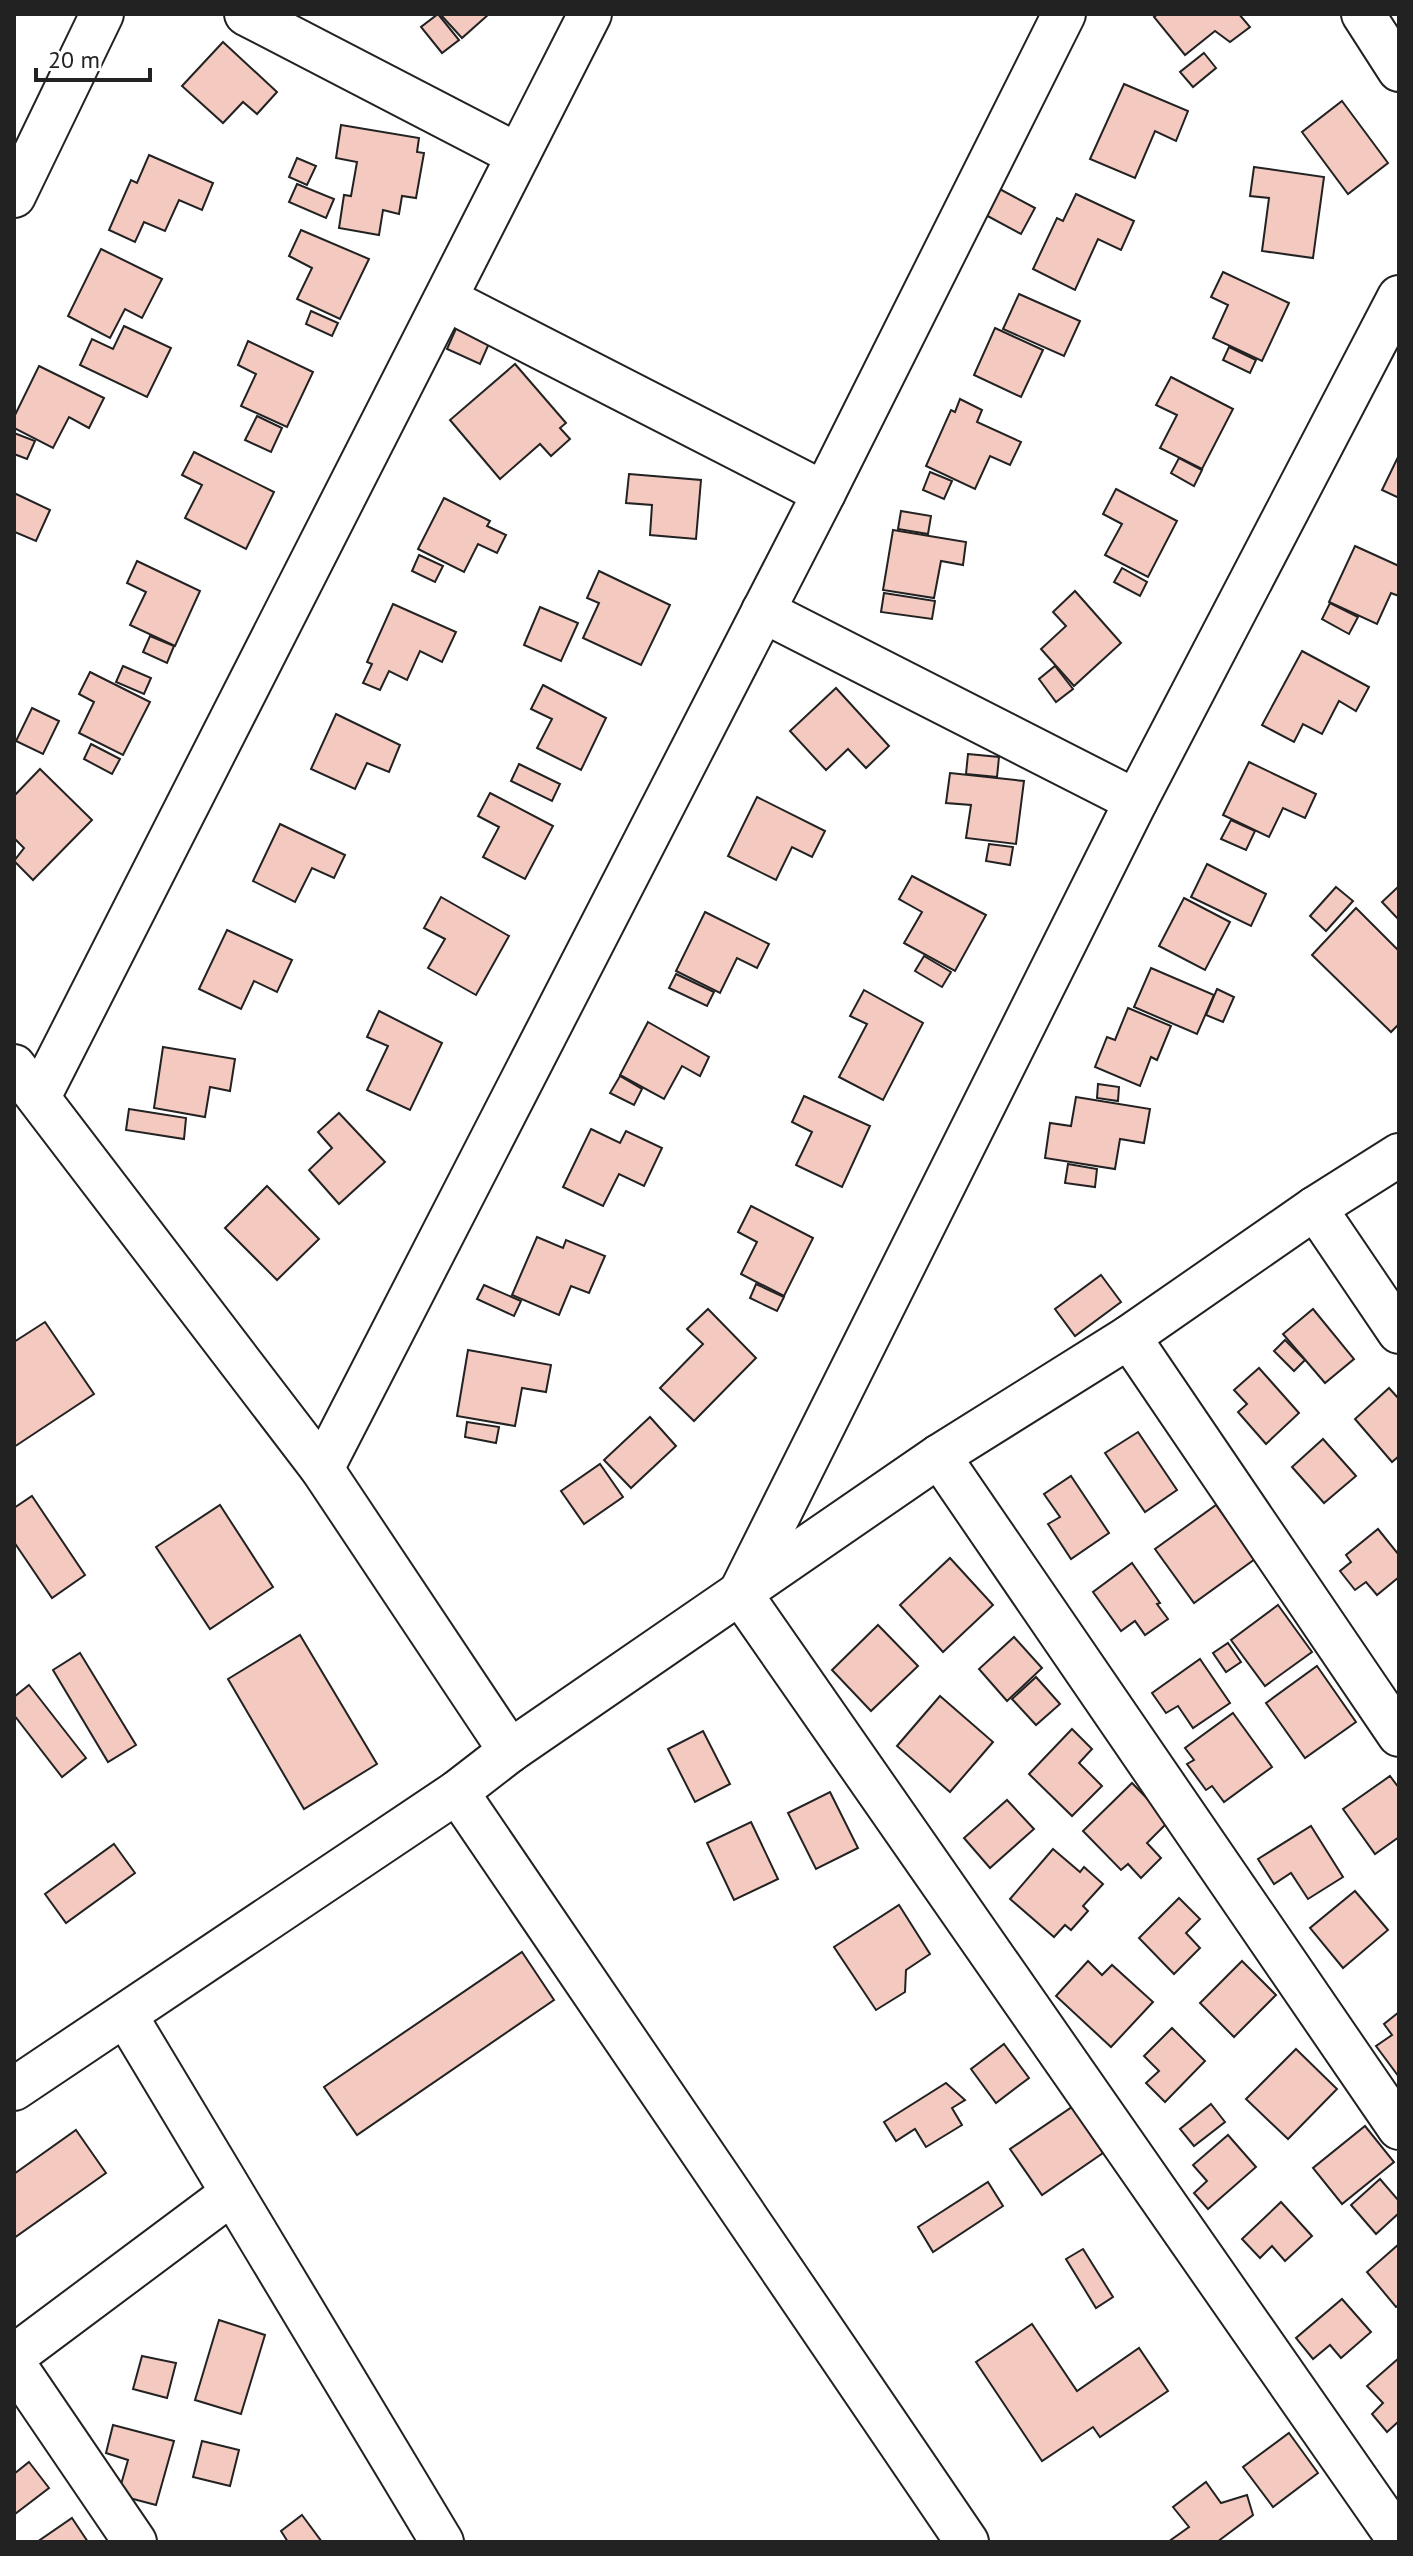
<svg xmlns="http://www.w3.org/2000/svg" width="1413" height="2556" font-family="'PT Sans',sans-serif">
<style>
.building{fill:#f3c9c0;stroke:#222;stroke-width:2}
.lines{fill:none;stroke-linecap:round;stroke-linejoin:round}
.minor-casing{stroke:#222;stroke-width:46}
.minor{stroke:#fff;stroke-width:42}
</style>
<rect width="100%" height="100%" fill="#fff"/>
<g class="building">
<path d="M 438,14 L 459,40 L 442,53 L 421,27 Z"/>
<path d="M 440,14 L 489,14 L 462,38 Z"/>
<path d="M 1158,14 L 1239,14 L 1250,27 L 1230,42 L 1215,31 L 1185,55 L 1154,17 Z"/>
<path d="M 223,42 L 277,92 L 257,114 L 243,102 L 223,123 L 182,86 Z"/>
<path d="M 1204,53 L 1216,68 L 1193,87 L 1180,72 Z"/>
<path d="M 1124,84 L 1188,111 L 1176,141 L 1155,131 L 1135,178 L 1090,159 Z"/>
<path d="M 1342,101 L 1388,163 L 1348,194 L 1302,132 Z"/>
<path d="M 341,125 L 419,138 L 417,152 L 424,153 L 416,198 L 402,196 L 399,214 L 383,210 L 379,235 L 339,228 L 344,195 L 351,196 L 357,162 L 336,158 Z"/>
<path d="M 149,155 L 213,183 L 202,210 L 179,200 L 165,231 L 144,222 L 135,242 L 109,230 L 131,180 L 137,183 Z"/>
<path d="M 297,158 L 316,166 L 307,185 L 289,177 Z"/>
<path d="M 1254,167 L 1324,177 L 1313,258 L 1262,251 L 1269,198 L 1250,196 Z"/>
<path d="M 297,184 L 334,199 L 326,218 L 289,202 Z"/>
<path d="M 996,187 L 1035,208 L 1021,234 L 982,213 Z"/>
<path d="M 1076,194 L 1134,221 L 1121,250 L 1098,239 L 1075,290 L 1033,269 L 1057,218 L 1063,221 Z"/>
<path d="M 301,230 L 369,259 L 340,319 L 297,299 L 312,268 L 289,256 Z"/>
<path d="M 101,249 L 162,279 L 142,318 L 125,309 L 110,338 L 68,316 Z"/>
<path d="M 1223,272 L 1289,303 L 1262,361 L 1213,338 L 1228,305 L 1211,297 Z"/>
<path d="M 1019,294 L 1080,321 L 1064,356 L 1003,329 Z"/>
<path d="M 311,311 L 338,323 L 332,336 L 306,324 Z"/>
<path d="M 458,324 L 491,339 L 480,364 L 447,349 Z"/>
<path d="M 124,326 L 171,348 L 147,397 L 80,365 L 92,339 L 113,349 Z"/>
<path d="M 995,328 L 1043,350 L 1021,397 L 974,375 Z"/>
<path d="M 248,341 L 313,372 L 287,427 L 241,406 L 256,374 L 238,365 Z"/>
<path d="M 1229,347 L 1256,360 L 1250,373 L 1223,360 Z"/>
<path d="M 515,364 L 566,423 L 560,428 L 570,439 L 551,456 L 540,444 L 500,479 L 450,420 Z"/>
<path d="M 39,366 L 104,398 L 89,428 L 69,417 L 53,448 L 14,428 L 14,417 Z"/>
<path d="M 1171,377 L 1233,409 L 1202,469 L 1160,448 L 1177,415 L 1156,405 Z"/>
<path d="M 960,399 L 982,410 L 977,422 L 1021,442 L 1010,465 L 990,456 L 975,489 L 926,466 L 951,410 L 955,412 Z"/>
<path d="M 257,416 L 282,428 L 271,452 L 245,440 Z"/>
<path d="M 14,433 L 35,441 L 27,459 L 14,454 Z"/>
<path d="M 194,452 L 274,492 L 246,549 L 185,518 L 202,485 L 182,475 Z"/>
<path d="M 1399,455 L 1399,498 L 1382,490 Z"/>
<path d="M 1179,458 L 1202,470 L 1194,486 L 1171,473 Z"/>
<path d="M 930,472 L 952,481 L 944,499 L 923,490 Z"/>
<path d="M 629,474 L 701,480 L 696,539 L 650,535 L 652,505 L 626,503 Z"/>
<path d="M 1116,489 L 1177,521 L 1148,577 L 1105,555 L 1122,524 L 1103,514 Z"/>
<path d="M 14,493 L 50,510 L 36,541 L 15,532 L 14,535 Z"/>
<path d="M 444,498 L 490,521 L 487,526 L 506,535 L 497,553 L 478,544 L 464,572 L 418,549 Z"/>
<path d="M 901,511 L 931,516 L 928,534 L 898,529 Z"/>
<path d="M 893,530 L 966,542 L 963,565 L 941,561 L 934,598 L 883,590 Z"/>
<path d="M 1355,546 L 1399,566 L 1399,596 L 1391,593 L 1377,624 L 1329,602 Z"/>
<path d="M 419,555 L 443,566 L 435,582 L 412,571 Z"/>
<path d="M 137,561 L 200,591 L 175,646 L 130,625 L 146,592 L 127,583 Z"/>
<path d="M 1122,568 L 1147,582 L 1140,596 L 1114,582 Z"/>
<path d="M 599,571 L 670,605 L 641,665 L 583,638 L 599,603 L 587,598 Z"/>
<path d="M 1075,591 L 1121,643 L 1074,686 L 1041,649 L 1066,626 L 1053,612 Z"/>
<path d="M 884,593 L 935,601 L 932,619 L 881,612 Z"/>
<path d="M 1330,603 L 1358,617 L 1349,634 L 1322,619 Z"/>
<path d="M 393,604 L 456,632 L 442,662 L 420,651 L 407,680 L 389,671 L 380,690 L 363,683 L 372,664 L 367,662 Z"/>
<path d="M 540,607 L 578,623 L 561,661 L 524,645 Z"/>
<path d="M 150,636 L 174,646 L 167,663 L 143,652 Z"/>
<path d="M 1302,651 L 1369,687 L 1356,711 L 1339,701 L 1322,734 L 1303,724 L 1294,742 L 1262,725 Z"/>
<path d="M 123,666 L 151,678 L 144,694 L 116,682 Z"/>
<path d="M 1055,666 L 1073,689 L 1056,702 L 1039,679 Z"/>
<path d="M 90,672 L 150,702 L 123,755 L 79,733 L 94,702 L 79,694 Z"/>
<path d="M 543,685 L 606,718 L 581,770 L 537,748 L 552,719 L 531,709 Z"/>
<path d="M 836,688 L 889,746 L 866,768 L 848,749 L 826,770 L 790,731 Z"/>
<path d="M 32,708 L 59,721 L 43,754 L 16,741 Z"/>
<path d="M 336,714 L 400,745 L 389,772 L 367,763 L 355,789 L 311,769 Z"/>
<path d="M 91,744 L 120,759 L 112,774 L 84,759 Z"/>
<path d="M 968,754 L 999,757 L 997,777 L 966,774 Z"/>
<path d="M 1249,762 L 1316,794 L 1305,818 L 1283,808 L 1269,837 L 1223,815 Z"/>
<path d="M 519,764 L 560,784 L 552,801 L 511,781 Z"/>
<path d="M 40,769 L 92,820 L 33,880 L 14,861 L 24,848 L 14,838 L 14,796 Z"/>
<path d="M 950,773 L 1024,781 L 1016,844 L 966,838 L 971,805 L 946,803 Z"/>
<path d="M 490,793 L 553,826 L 525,879 L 483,857 L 499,827 L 478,816 Z"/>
<path d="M 757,797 L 825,831 L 812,857 L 792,847 L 776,880 L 728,856 Z"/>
<path d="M 1231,820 L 1255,831 L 1246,850 L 1221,839 Z"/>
<path d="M 280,824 L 345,855 L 334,878 L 312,868 L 295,902 L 253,881 Z"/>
<path d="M 989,844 L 1013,847 L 1010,865 L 986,861 Z"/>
<path d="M 1207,864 L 1266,894 L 1251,926 L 1191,897 Z"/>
<path d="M 912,876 L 986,915 L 955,971 L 904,943 L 922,912 L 899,899 Z"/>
<path d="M 1399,886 L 1399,920 L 1382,902 Z"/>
<path d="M 1336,887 L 1353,901 L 1326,931 L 1310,916 Z"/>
<path d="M 441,897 L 509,936 L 476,995 L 428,968 L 445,939 L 424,928 Z"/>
<path d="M 1184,898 L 1230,922 L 1205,970 L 1159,946 Z"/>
<path d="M 1356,908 L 1399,951 L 1399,1024 L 1391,1032 L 1312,955 Z"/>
<path d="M 705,912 L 769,944 L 757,968 L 737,958 L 720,993 L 676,971 Z"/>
<path d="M 227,930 L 292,960 L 277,992 L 254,981 L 241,1009 L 199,989 Z"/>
<path d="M 924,956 L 951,972 L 942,987 L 915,971 Z"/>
<path d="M 1151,968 L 1214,995 L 1197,1034 L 1134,1007 Z"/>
<path d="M 676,974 L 714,992 L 707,1006 L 669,988 Z"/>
<path d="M 1217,989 L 1234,997 L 1223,1022 L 1206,1015 Z"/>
<path d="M 864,990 L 923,1023 L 883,1100 L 839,1077 L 867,1024 L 850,1016 Z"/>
<path d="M 1128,1008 L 1171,1026 L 1157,1060 L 1151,1057 L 1140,1086 L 1095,1067 L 1107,1037 L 1115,1040 Z"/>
<path d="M 379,1011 L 442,1043 L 410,1110 L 367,1090 L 388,1046 L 367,1037 Z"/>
<path d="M 648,1022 L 709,1057 L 700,1076 L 682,1066 L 664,1099 L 620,1075 Z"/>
<path d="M 163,1047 L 235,1059 L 230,1091 L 210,1087 L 205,1117 L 154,1108 Z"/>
<path d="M 620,1076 L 642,1089 L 634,1105 L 610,1093 Z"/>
<path d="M 1098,1084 L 1119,1087 L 1118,1101 L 1097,1098 Z"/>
<path d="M 804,1096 L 870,1126 L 842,1187 L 796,1165 L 812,1132 L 792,1122 Z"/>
<path d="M 1076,1097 L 1150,1109 L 1144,1143 L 1120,1139 L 1115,1169 L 1045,1158 L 1050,1123 L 1071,1126 Z"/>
<path d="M 129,1109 L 186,1118 L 184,1139 L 126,1130 Z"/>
<path d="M 339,1113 L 385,1162 L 339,1204 L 309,1170 L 332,1148 L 318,1132 Z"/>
<path d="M 591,1129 L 620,1143 L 626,1131 L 662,1148 L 644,1186 L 619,1174 L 603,1206 L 563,1187 Z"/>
<path d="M 1068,1164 L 1097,1169 L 1095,1187 L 1065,1183 Z"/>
<path d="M 267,1186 L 319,1239 L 277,1280 L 225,1228 Z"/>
<path d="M 751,1206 L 813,1238 L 784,1296 L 741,1274 L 757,1242 L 738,1232 Z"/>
<path d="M 537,1237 L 563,1248 L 566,1240 L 605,1256 L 589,1293 L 571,1286 L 559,1315 L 512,1295 Z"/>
<path d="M 1101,1275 L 1121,1302 L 1075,1336 L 1055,1309 Z"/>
<path d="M 756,1284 L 784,1297 L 777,1311 L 750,1298 Z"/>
<path d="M 484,1285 L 521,1301 L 514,1316 L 477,1299 Z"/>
<path d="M 708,1309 L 756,1358 L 694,1421 L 660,1388 L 703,1344 L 687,1329 Z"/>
<path d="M 1313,1309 L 1354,1359 L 1325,1383 L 1283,1334 Z"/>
<path d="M 45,1322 L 94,1394 L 14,1447 L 14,1342 Z"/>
<path d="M 1285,1340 L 1305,1360 L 1294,1371 L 1274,1351 Z"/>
<path d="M 468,1350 L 551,1365 L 546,1392 L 522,1388 L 515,1426 L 457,1416 Z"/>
<path d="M 1259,1368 L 1299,1413 L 1266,1444 L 1238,1412 L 1247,1404 L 1234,1390 Z"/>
<path d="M 1389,1388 L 1399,1399 L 1399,1456 L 1392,1462 L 1355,1419 Z"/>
<path d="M 650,1417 L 676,1446 L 631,1488 L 604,1460 Z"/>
<path d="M 467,1422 L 499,1427 L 496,1443 L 465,1437 Z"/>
<path d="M 1138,1432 L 1177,1490 L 1145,1512 L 1105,1453 Z"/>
<path d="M 1323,1439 L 1356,1476 L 1324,1503 L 1292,1467 Z"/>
<path d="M 600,1464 L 623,1497 L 584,1524 L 561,1491 Z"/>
<path d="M 1071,1476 L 1109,1533 L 1071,1559 L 1048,1524 L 1060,1517 L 1044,1494 Z"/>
<path d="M 32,1496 L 85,1575 L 52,1598 L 14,1542 L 14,1508 Z"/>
<path d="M 220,1505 L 273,1587 L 210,1629 L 156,1547 Z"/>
<path d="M 1216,1505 L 1255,1559 L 1194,1603 L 1155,1549 Z"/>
<path d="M 1378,1529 L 1399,1555 L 1399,1577 L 1377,1595 L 1366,1582 L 1355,1590 L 1340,1571 L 1351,1562 L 1346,1555 Z"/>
<path d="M 950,1558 L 993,1605 L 943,1652 L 900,1605 Z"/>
<path d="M 1132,1563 L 1160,1603 L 1157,1604 L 1168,1619 L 1145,1635 L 1135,1621 L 1121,1631 L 1093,1592 Z"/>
<path d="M 1278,1605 L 1312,1652 L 1265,1686 L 1231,1640 Z"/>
<path d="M 878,1625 L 918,1666 L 871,1711 L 832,1670 Z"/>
<path d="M 300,1635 L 377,1764 L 304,1809 L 228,1679 Z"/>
<path d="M 1014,1637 L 1042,1668 L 1007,1701 L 979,1669 Z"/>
<path d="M 1228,1643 L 1241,1662 L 1226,1672 L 1213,1653 Z"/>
<path d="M 80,1653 L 136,1745 L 108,1762 L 53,1670 Z"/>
<path d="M 1200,1659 L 1230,1703 L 1193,1728 L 1178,1706 L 1166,1713 L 1152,1693 Z"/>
<path d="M 1317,1666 L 1356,1722 L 1305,1758 L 1266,1703 Z"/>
<path d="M 1036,1677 L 1060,1704 L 1036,1725 L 1012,1699 Z"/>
<path d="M 29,1685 L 86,1758 L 62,1777 L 14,1715 L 14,1697 Z"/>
<path d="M 940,1696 L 993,1742 L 950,1792 L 897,1746 Z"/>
<path d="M 1233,1713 L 1272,1767 L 1224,1802 L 1212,1786 L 1206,1790 L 1187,1764 L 1194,1760 L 1185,1748 Z"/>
<path d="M 1072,1729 L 1092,1749 L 1079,1763 L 1102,1786 L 1072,1816 L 1029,1774 Z"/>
<path d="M 703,1731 L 730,1784 L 695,1802 L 668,1749 Z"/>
<path d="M 1390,1776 L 1399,1788 L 1399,1837 L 1375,1854 L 1343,1809 Z"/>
<path d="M 1132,1783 L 1169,1821 L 1147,1843 L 1161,1858 L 1141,1878 L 1128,1864 L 1121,1870 L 1083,1831 Z"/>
<path d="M 830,1792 L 858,1848 L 816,1869 L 788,1813 Z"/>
<path d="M 1007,1800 L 1034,1829 L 990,1868 L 964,1838 Z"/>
<path d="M 751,1822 L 778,1879 L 734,1900 L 707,1843 Z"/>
<path d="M 1311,1826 L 1343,1877 L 1308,1899 L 1291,1873 L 1274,1884 L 1258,1859 Z"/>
<path d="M 114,1844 L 135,1873 L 66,1923 L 45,1894 Z"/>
<path d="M 1053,1849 L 1080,1872 L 1084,1867 L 1103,1884 L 1083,1906 L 1088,1911 L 1071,1930 L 1065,1925 L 1054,1937 L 1010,1899 Z"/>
<path d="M 1355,1891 L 1388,1930 L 1343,1968 L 1310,1928 Z"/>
<path d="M 1179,1898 L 1200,1919 L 1186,1933 L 1200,1948 L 1174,1974 L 1139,1938 Z"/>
<path d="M 899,1905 L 930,1954 L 906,1970 L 905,1992 L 876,2010 L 834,1947 Z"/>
<path d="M 522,1952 L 554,2000 L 357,2135 L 324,2087 Z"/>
<path d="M 1088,1961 L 1102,1975 L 1112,1965 L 1153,2002 L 1111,2047 L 1056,1996 Z"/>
<path d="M 1242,1961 L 1276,1995 L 1234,2037 L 1200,2003 Z"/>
<path d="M 1399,2012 L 1399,2077 L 1376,2046 L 1392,2035 L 1384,2024 Z"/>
<path d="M 1172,2028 L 1205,2061 L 1165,2102 L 1146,2083 L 1159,2071 L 1144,2056 Z"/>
<path d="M 1004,2044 L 1029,2078 L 996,2103 L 971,2069 Z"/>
<path d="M 1296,2049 L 1337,2089 L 1288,2139 L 1246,2099 Z"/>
<path d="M 946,2083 L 965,2100 L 952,2108 L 962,2125 L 926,2147 L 915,2129 L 896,2141 L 884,2122 Z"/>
<path d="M 1211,2104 L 1225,2122 L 1194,2146 L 1180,2129 Z"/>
<path d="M 1072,2107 L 1103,2153 L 1042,2195 L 1010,2149 Z"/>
<path d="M 1365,2126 L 1394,2162 L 1342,2204 L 1313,2168 Z"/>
<path d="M 76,2130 L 106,2173 L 14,2238 L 14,2174 Z"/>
<path d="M 1228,2135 L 1256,2167 L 1208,2209 L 1194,2193 L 1207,2181 L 1193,2165 Z"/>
<path d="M 1380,2179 L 1399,2201 L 1399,2213 L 1376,2234 L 1351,2205 Z"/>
<path d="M 988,2182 L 1003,2206 L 933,2252 L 918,2227 Z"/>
<path d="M 1281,2202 L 1312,2236 L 1285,2261 L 1272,2246 L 1260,2258 L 1242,2239 Z"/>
<path d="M 1399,2244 L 1399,2305 L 1396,2307 L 1367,2272 Z"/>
<path d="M 1083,2249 L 1113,2297 L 1096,2308 L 1066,2259 Z"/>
<path d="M 1342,2299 L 1371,2332 L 1341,2358 L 1330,2345 L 1313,2359 L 1296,2338 Z"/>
<path d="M 219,2320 L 265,2335 L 241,2414 L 195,2400 Z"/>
<path d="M 1032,2324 L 1077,2391 L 1139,2348 L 1168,2391 L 1100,2437 L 1093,2427 L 1042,2461 L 976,2362 Z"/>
<path d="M 142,2356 L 176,2363 L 167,2398 L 133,2389 Z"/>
<path d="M 1399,2358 L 1399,2421 L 1387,2432 L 1372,2414 L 1383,2403 L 1367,2386 Z"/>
<path d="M 113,2425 L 174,2441 L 156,2505 L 118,2495 L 128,2460 L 106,2453 Z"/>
<path d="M 1289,2433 L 1318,2473 L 1273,2507 L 1243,2467 Z"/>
<path d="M 202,2441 L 239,2450 L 230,2486 L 193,2477 Z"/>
<path d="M 29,2462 L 49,2488 L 15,2514 L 14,2474 Z"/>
<path d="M 1206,2482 L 1221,2503 L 1247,2495 L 1253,2515 L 1217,2542 L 1168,2542 L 1189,2527 L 1173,2507 Z"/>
<path d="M 302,2515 L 322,2542 L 288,2542 L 281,2531 Z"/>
<path d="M 72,2518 L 88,2542 L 37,2542 Z"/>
</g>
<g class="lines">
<g class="minor-casing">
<g id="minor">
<path d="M 246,14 L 518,155"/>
<path d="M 1363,14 L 1399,70"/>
<path d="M 14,196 L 102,14"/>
<path d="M 1399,297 L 1136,801 L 740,1593 L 1399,2540"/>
<path d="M 446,299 L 824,493"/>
<path d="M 763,611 L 1136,801"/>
<path d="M 14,1066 L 322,1469 L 510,1751"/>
<path d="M 39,1097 L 590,14"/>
<path d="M 1315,1208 L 1399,1332"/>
<path d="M 1129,1337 L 1399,1735"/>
<path d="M 939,1456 L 1399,2128"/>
<path d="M 322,1469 L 824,493 L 1064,14"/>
<path d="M 457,1792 L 967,2542"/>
<path d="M 126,2016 L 442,2542"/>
<path d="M 14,2089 L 457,1792 L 510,1751 L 939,1456 L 1129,1337 L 1315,1208 L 1399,1155"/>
<path d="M 14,2356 L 231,2194"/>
<path d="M 14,2364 L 135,2542"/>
</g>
</g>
<use href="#minor" class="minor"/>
</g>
<rect width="1413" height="2556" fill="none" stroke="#222222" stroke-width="32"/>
<path d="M36 68v12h114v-12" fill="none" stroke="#222222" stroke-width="4"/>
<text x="48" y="68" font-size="24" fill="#222222" stroke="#ffffff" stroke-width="6" paint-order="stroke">20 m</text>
</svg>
